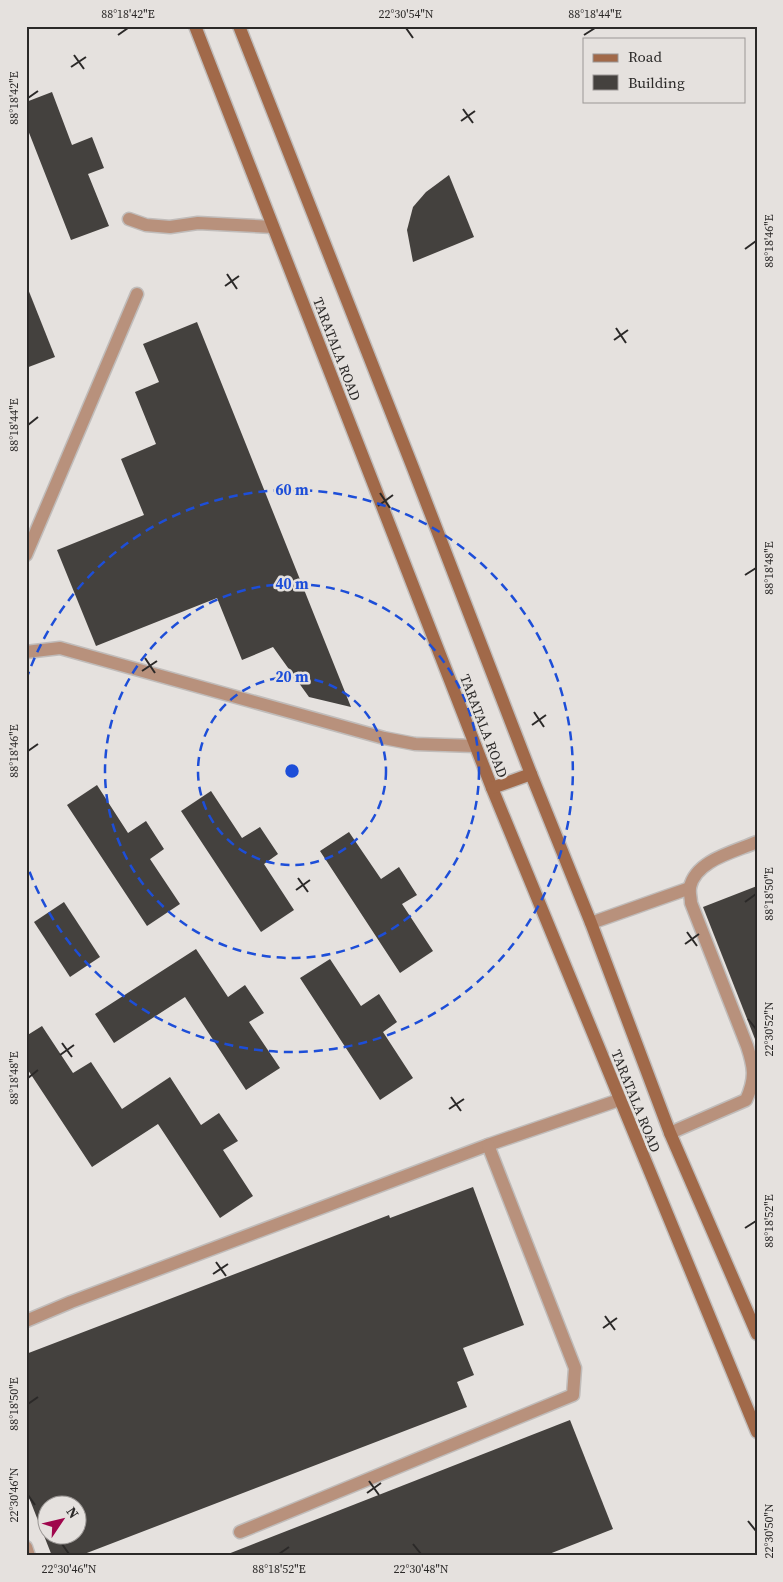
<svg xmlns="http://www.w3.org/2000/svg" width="783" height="1582" font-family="'Source Serif 4',serif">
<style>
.building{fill:#44413e;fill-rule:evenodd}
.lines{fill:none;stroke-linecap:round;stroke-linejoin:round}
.service-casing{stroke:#c0bcba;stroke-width:15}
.minor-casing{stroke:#c0bcba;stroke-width:15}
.secondary-casing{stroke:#c0bcba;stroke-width:15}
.service{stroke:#b8917c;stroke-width:12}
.minor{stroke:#b8917c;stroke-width:12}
.secondary{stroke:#a16949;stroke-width:12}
.ticks{fill:none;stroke:#2b2928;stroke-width:2}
.ring{fill:none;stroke:#1d4ed8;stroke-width:2.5;stroke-dasharray:9 6}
.labels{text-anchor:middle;stroke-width:5;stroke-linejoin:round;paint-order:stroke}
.street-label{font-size:14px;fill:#2b2928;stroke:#e5e1de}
.centre{fill:#1d4ed8;stroke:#e5e1de;stroke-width:2.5}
.ring-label{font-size:15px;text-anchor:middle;font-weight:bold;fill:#1d4ed8;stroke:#e5e1de;stroke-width:5;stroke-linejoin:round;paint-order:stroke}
.neatline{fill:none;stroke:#2b2928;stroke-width:2}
.ticks-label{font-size:12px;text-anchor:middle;fill:#2b2928}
</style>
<rect width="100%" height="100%" fill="#e5e1de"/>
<g class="building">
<path d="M 52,92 L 72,145 L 92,137 L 104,168 L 88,174 L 109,226 L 71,240 L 26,125 L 26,102 Z"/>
<path d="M 449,175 L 474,237 L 413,262 L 407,230 L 413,207 L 426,192 Z"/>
<path d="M 26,289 L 28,289 L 55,357 L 26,368 Z"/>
<path d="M 197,322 L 351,707 L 309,697 L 273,647 L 242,660 L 217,598 L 96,646 L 57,550 L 144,515 L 121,459 L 156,444 L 135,392 L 159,382 L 143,344 Z"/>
<path d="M 97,785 L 128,833 L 146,821 L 164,849 L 150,859 L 180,904 L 147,926 L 67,805 Z"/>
<path d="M 211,791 L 242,838 L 260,827 L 278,854 L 264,864 L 294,910 L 261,932 L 181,811 Z"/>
<path d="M 349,832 L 381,879 L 399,867 L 417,895 L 402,904 L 433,951 L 400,973 L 320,851 Z"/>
<path d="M 757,886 L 757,1038 L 755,1039 L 703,907 Z"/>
<path d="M 64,902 L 100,957 L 70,977 L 34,922 Z"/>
<path d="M 196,949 L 228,997 L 245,985 L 264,1013 L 249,1022 L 280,1068 L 246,1090 L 185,997 L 114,1043 L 95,1014 Z"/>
<path d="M 330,959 L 361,1006 L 379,994 L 397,1022 L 383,1032 L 413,1078 L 380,1100 L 300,978 Z"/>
<path d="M 42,1026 L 73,1073 L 91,1062 L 122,1109 L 170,1077 L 201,1125 L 219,1113 L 238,1141 L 223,1150 L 253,1196 L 220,1218 L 158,1124 L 92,1167 L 26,1067 L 26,1036 Z"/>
<path d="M 473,1187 L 524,1325 L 463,1348 L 474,1375 L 457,1382 L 467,1407 L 79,1556 L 52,1556 L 26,1490 L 26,1354 L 389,1215 L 390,1218 ZM 48,1504 L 78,1504 L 78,1534 L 48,1534 Z"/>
<path d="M 570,1420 L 613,1529 L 544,1556 L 229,1556 L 228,1554 Z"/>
</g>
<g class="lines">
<g class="service-casing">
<g id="service">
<path d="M 129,219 L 146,225 L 170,227 L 198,223 L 273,227"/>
<path d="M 591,923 L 690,888"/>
<path d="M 670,1133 L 746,1100 C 756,1078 754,1067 747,1046 L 691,903 C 691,898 689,892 690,887 C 696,860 734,852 757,842"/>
<path d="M 26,1321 L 71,1302 L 488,1145 L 619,1100"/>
<path d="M 240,1532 L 573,1395 L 575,1368 L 488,1145"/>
<path d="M 26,1547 L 29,1556"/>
</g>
</g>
<g class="minor-casing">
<g id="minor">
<path d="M 26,555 L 137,294"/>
<path d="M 26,652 L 60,648 L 384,738 L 415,744 L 475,746"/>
</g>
</g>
<g class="secondary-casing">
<g id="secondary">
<path d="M 195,26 L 492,788 L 757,1432"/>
<path d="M 239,26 L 413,468 L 531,774 L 591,923 L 670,1133 L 757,1334"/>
<path d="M 492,788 L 531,774"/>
</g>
</g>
<use href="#service" class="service"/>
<use href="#minor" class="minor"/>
<use href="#secondary" class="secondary"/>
</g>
<path class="ticks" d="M 406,28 L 413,38M 118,35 L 128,28M 584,35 L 595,28M 74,55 L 84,69M 71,67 L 86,57M 28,98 L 38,91M 463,109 L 473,123M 461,121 L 475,111M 745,249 L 756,241M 227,274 L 237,289M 225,286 L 239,276M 616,328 L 626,343M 614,340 L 628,330M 28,425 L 38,417M 380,493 L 390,508M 378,506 L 393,495M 745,575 L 756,568M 145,658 L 155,673M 142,671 L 157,661M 534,712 L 544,727M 532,725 L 546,715M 28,751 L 38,744M 298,878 L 308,892M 296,890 L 310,880M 745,902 L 756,894M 687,932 L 697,946M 685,944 L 699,934M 748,1019 L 756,1029M 62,1043 L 72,1057M 60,1055 L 74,1045M 28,1078 L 38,1070M 451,1097 L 461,1111M 449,1109 L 464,1099M 745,1228 L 756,1221M 216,1262 L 226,1276M 213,1274 L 228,1264M 605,1316 L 615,1330M 603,1328 L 617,1318M 28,1404 L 38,1397M 369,1481 L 379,1495M 367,1493 L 381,1483M 28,1495 L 35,1505M 748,1521 L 756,1531M 62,1544 L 69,1554M 413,1544 L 421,1554M 279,1554 L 289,1547"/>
<g class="ring">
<circle cx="292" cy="771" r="94"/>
<circle cx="292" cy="771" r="187"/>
<path d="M26 680A281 281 0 1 1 26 862"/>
</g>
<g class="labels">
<g class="street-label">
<text transform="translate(337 349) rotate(69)" y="5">TARATALA ROAD</text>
<text transform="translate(484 726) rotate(69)" y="5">TARATALA ROAD</text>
<text transform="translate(636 1101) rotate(68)" y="5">TARATALA ROAD</text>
</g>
</g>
<circle cx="292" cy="771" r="8" class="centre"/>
<g class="ring-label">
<text x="292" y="495">60 m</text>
<text x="292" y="589">40 m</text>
<text x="292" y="682">20 m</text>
</g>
<rect width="783" height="1582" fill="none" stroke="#e5e1de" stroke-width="55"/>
<rect x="583" y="38" width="162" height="65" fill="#e5e1de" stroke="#9b9795"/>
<rect x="593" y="54" width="25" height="8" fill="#a16949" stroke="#9b9795"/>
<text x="628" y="62" font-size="15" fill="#2b2928">Road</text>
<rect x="593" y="75" width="25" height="15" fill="#44413e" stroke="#9b9795"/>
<text x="628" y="88" font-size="15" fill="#2b2928">Building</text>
<g transform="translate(62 1520) rotate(55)"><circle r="24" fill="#e5e1de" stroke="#9b9795"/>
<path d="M0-4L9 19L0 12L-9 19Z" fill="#9f064c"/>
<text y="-8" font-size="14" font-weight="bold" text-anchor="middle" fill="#2b2928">N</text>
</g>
<rect x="28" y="28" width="728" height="1526" class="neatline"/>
<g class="ticks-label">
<text x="128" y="18">88°18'42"E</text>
<text x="406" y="18">22°30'54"N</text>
<text x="595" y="18">88°18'44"E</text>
<text transform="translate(14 98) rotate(-90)" y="4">88°18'42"E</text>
<text transform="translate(769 241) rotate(-90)" y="4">88°18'46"E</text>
<text transform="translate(14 425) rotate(-90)" y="4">88°18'44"E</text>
<text transform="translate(769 568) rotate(-90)" y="4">88°18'48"E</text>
<text transform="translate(14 751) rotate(-90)" y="4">88°18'46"E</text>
<text transform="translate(769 894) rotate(-90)" y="4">88°18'50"E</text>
<text transform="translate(769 1029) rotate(-90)" y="4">22°30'52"N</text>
<text transform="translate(14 1078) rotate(-90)" y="4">88°18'48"E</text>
<text transform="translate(769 1221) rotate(-90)" y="4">88°18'52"E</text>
<text transform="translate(14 1404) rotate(-90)" y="4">88°18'50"E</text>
<text transform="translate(14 1495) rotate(-90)" y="4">22°30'46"N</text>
<text transform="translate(769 1531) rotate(-90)" y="4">22°30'50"N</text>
<text x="69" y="1573">22°30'46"N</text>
<text x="279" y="1573">88°18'52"E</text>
<text x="421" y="1573">22°30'48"N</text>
</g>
</svg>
